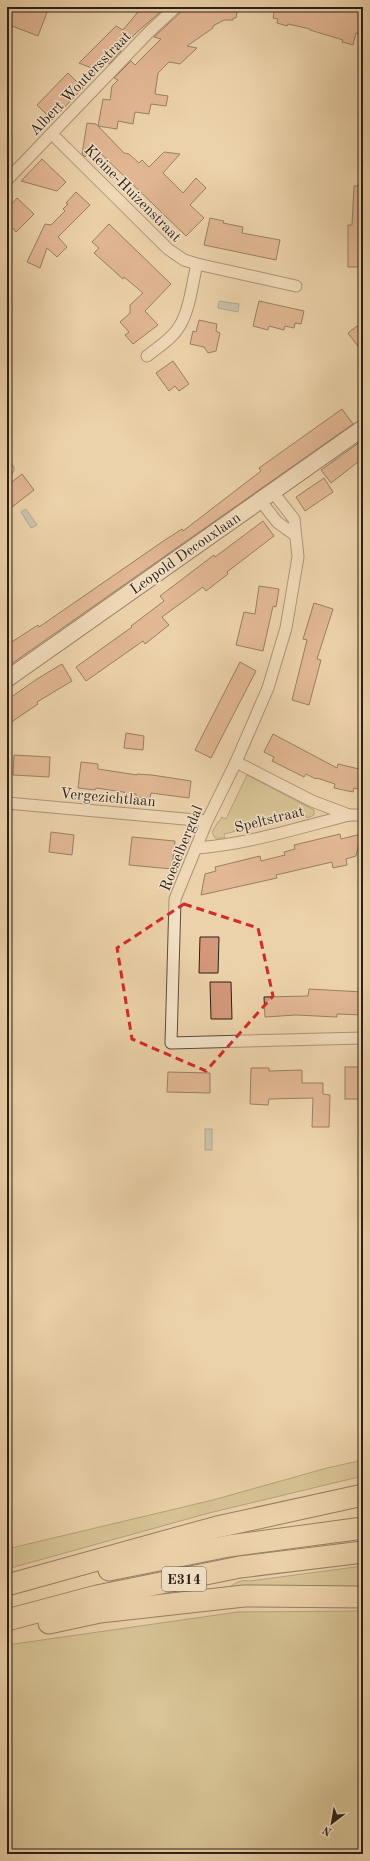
<svg xmlns="http://www.w3.org/2000/svg" width="370" height="1861" font-family="'Old Standard TT',serif">
<style>
.green{fill:#c0b983;stroke:#756c4c}
.water{fill:#9db5b4;stroke:#6f7975}
.building{fill:#d4987b;stroke:#2a1f16}
.lines{fill:none;stroke-linecap:round;stroke-linejoin:round}
.street-casing{stroke:#5a4c3b;stroke-width:13}
.secondary-casing{stroke:#2a1f16;stroke-width:18}
.highway-casing{stroke:#2a1f16;stroke-width:23}
.street{stroke:#f3e2c8;stroke-width:11}
.secondary{stroke:#f3e2c8;stroke-width:16}
.highway{stroke:#ecd2aa;stroke-width:21}
.marked{fill:none;stroke:#d62828;stroke-width:3;stroke-dasharray:8 5;stroke-linejoin:round}
.labels{text-anchor:middle;stroke-width:3;stroke-linejoin:round;paint-order:stroke}
.shield{fill:#f3e2c8;stroke:#665a4b;stroke-width:1}
.shield-label{font-size:14px;font-weight:bold;fill:#2a1f16}
.street-label{font-size:15px;fill:#2a1f16;stroke:#f3e2c8}
</style>
<rect width="100%" height="100%" fill="#ecd2aa"/>
<filter id="stains"><feTurbulence type="fractalNoise" baseFrequency=".005" numOctaves="4"/><feColorMatrix values="0 0 0 0 .2 0 0 0 0 .09 0 0 0 0 .02 0 0 0 .5 -.17"/></filter>
<radialGradient id="worn" r=".72"><stop offset=".6" stop-color="#630" stop-opacity="0"/><stop offset="1" stop-color="#630" stop-opacity=".3"/></radialGradient>
<g class="green">
<path d="M 247,775 L 314,810 L 314,815 L 307,818 L 305,815 L 224,834 L 225,838 L 215,838 L 212,832 L 218,822 L 219,822 L 222,817 L 226,819 Z"/>
<path d="M 363,1460 L 363,1476 L 209,1513 L 7,1569 L 7,1549 L 213,1500 L 327,1468 Z"/>
<path d="M 363,1566 L 363,1587 L 229,1588 C 234,1583 242,1579 250,1581 Z"/>
<path d="M 363,1611 L 363,1854 L 7,1854 L 7,1645 L 238,1612 Z"/>
</g>
<g class="water">
<path d="M 219,301 L 239,304 L 238,312 L 218,308 Z"/>
<path d="M 26,509 L 37,525 L 31,528 L 21,512 Z"/>
<rect x="205" y="1129" width="7" height="21"/>
</g>
<g class="building">
<path d="M 9,7 L 49,7 L 38,36 L 7,24 L 7,12 Z"/>
<path d="M 142,7 L 166,7 L 136,33 L 120,50 L 121,51 L 109,64 L 109,61 L 99,71 L 79,63 L 116,26 L 123,30 Z"/>
<path d="M 183,7 L 238,7 L 236,18 L 233,18 L 233,20 L 224,20 L 213,26 L 213,28 L 187,46 L 197,48 L 180,64 L 169,62 L 158,73 L 155,94 L 168,96 L 166,106 L 151,104 L 149,114 L 135,112 L 133,124 L 118,121 L 117,129 L 98,126 L 103,99 L 110,100 L 112,86 L 118,80 L 114,78 L 131,61 L 135,65 L 161,39 L 154,37 L 181,12 Z"/>
<path d="M 275,7 L 363,7 L 362,34 L 356,33 L 353,45 L 342,42 L 343,40 L 310,30 L 310,29 L 288,24 L 287,26 L 277,23 L 278,19 L 273,18 Z"/>
<path d="M 68,73 L 83,88 L 52,120 L 37,105 Z"/>
<path d="M 87,123 L 96,124 L 124,153 L 129,154 L 139,163 L 142,160 L 149,167 L 164,152 L 180,154 L 163,173 L 183,193 L 196,178 L 206,188 L 190,205 L 204,218 L 186,236 L 94,147 L 85,157 L 82,154 Z"/>
<path d="M 42,159 L 66,182 L 57,191 L 21,181 Z"/>
<path d="M 354,186 L 363,186 L 363,267 L 348,267 L 348,225 L 352,225 Z"/>
<path d="M 76,192 L 90,205 L 58,237 L 67,247 L 57,257 L 47,248 L 40,268 L 27,262 L 45,224 L 51,225 L 65,211 L 63,209 L 68,204 L 66,203 Z"/>
<path d="M 17,198 L 34,214 L 16,232 L 13,228 L 7,234 L 7,209 Z"/>
<path d="M 210,218 L 224,221 L 223,223 L 243,227 L 242,233 L 280,240 L 276,260 L 204,245 Z"/>
<path d="M 109,224 L 171,284 L 145,311 L 158,325 L 133,344 L 125,335 L 129,332 L 120,322 L 130,313 L 130,305 L 143,293 L 124,277 L 123,279 L 94,253 L 99,248 L 92,242 Z"/>
<path d="M 259,301 L 304,311 L 301,324 L 295,323 L 294,328 L 285,326 L 284,330 L 269,326 L 268,330 L 253,326 Z"/>
<path d="M 199,320 L 217,324 L 216,331 L 220,333 L 216,351 L 208,353 L 204,347 L 190,344 L 193,331 L 196,332 Z"/>
<path d="M 357,326 L 363,334 L 363,353 L 348,333 Z"/>
<path d="M 173,361 L 189,384 L 179,391 L 175,386 L 169,391 L 156,373 Z"/>
<path d="M 342,409 L 353,424 L 7,667 L 7,645 L 38,625 L 39,627 L 162,542 L 182,529 L 183,531 L 261,471 L 259,468 Z"/>
<path d="M 360,442 L 363,447 L 363,458 L 331,483 L 321,470 Z"/>
<path d="M 22,474 L 34,490 L 7,511 L 7,486 Z"/>
<path d="M 324,478 L 333,492 L 305,511 L 296,497 Z"/>
<path d="M 263,521 L 274,536 L 227,572 L 228,574 L 206,591 L 203,587 L 162,617 L 169,625 L 145,644 L 143,641 L 86,681 L 76,667 L 132,627 L 131,626 L 164,601 L 160,596 L 214,555 L 215,557 Z"/>
<path d="M 259,586 L 279,589 L 276,607 L 273,606 L 263,651 L 236,645 L 244,612 L 255,614 Z"/>
<path d="M 314,603 L 333,609 L 317,659 L 321,660 L 309,705 L 292,700 L 307,640 L 303,639 Z"/>
<path d="M 240,662 L 256,671 L 211,758 L 195,750 Z"/>
<path d="M 62,664 L 72,681 L 37,702 L 38,704 L 7,725 L 7,700 L 37,679 Z"/>
<path d="M 126,733 L 144,736 L 143,750 L 124,748 Z"/>
<path d="M 273,734 L 337,768 L 338,764 L 363,770 L 363,790 L 354,788 L 353,792 L 334,788 L 335,784 L 317,778 L 316,779 L 306,774 L 304,777 L 272,761 L 274,757 L 264,752 Z"/>
<path d="M 14,755 L 50,757 L 49,777 L 13,775 Z"/>
<path d="M 81,762 L 98,764 L 98,769 L 137,775 L 137,774 L 152,775 L 191,781 L 189,798 L 151,793 L 150,798 L 136,797 L 136,794 L 96,788 L 95,790 L 78,788 Z"/>
<path d="M 51,832 L 74,835 L 72,855 L 49,852 Z"/>
<path d="M 340,834 L 341,839 L 361,834 L 356,856 L 346,859 L 347,865 L 333,868 L 332,862 L 276,875 L 277,878 L 201,895 L 205,874 L 216,871 L 215,867 L 260,856 L 261,861 L 285,855 L 284,852 L 295,849 L 294,845 Z"/>
<path d="M 132,837 L 175,841 L 172,869 L 129,865 Z"/>
<path d="M 200,937 L 219,937 L 218,973 L 199,973 Z"/>
<path d="M 210,982 L 231,982 L 232,1019 L 211,1019 Z"/>
<path d="M 309,989 L 363,992 L 363,1015 L 337,1014 L 337,1017 L 296,1015 L 265,1017 L 264,997 L 308,996 Z"/>
<rect x="345" y="1067" width="18" height="32"/>
<path d="M 251,1068 L 269,1068 L 269,1071 L 302,1070 L 302,1083 L 323,1083 L 323,1094 L 330,1095 L 329,1127 L 312,1127 L 313,1098 L 269,1099 L 268,1105 L 250,1104 Z"/>
<path d="M 168,1072 L 210,1073 L 210,1093 L 167,1092 Z"/>
</g>
<g class="lines">
<g class="street-casing">
<g id="street">
<path d="M 52,134 L 168,249 L 184,260 L 197,264 C 192,284 190,310 179,327 C 172,339 158,347 147,356"/>
<path d="M 7,180 L 149,32 L 176,7"/>
<path d="M 197,264 L 296,286"/>
<path d="M 7,470 L 8,469"/>
<path d="M 272,491 L 294,519 L 298,557 L 286,628 L 268,688 L 236,762 L 207,821 L 175,899 L 171,1043 L 363,1038"/>
<path d="M 260,500 L 277,522 L 295,535"/>
<path d="M 236,762 L 312,801 L 349,815"/>
<path d="M 7,803 L 207,821"/>
<path d="M 196,848 C 248,844 298,828 349,815 L 363,815"/>
</g>
</g>
<g class="secondary-casing">
<path id="secondary" d="M 7,679 L 363,428"/>
</g>
<g class="highway-casing">
<g id="highway">
<path d="M 109,1570 L 229,1546 L 363,1528"/>
<path d="M 7,1585 L 217,1527 L 363,1495"/>
<path d="M 7,1620 L 97,1596 L 240,1567 L 363,1552"/>
<path d="M 49,1623 L 100,1612 L 244,1596 L 363,1597"/>
</g>
</g>
<use href="#street" class="street"/>
<use href="#secondary" class="secondary"/>
<use href="#highway" class="highway"/>
</g>
<path d="M0 0H370V1861H0ZM 184,904 L 258,928 L 273,996 L 206,1071 L 132,1039 L 117,948 Z" fill="#ecd2aa" fill-opacity=".55" fill-rule="evenodd"/>
<path class="marked" d="M 184,904 L 258,928 L 273,996 L 206,1071 L 132,1039 L 117,948 Z"/>
<g class="labels">
<rect class="shield" x="162" y="1567" width="44" height="24" rx="3"/>
<g class="shield-label">
<text x="184" y="1584">E314</text>
</g>
<g class="street-label">
<text transform="translate(80 83) rotate(-46)" y="5">Albert Woutersstraat</text>
<text transform="translate(133 193) rotate(45)" y="5">Kleine-Huizenstraat</text>
<text transform="translate(185 553) rotate(-35)" y="5">Leopold Decouxlaan</text>
<text transform="translate(108 797) rotate(5)" y="5">Vergezichtlaan</text>
<text transform="translate(269 819) rotate(-14)" y="5">Speltstraat</text>
<text transform="translate(181 848) rotate(-68)" y="5">Roeselbergdal</text>
</g>
</g>
<rect width="370" height="1861" fill="none" stroke="#ecd2aa" stroke-width="24"/>
<rect x="8" y="8" width="354" height="1845" fill="none" stroke="#2a1f16" stroke-width="2"/>
<rect x="12" y="12" width="346" height="1837" fill="none" stroke="#2a1f16"/>
<g transform="translate(332 1823) rotate(211)" stroke="#f3e2c8" stroke-width="3" paint-order="stroke">
<path d="M0-3L7 15L0 10L-7 15Z" fill="#2a1f16"/>
<text y="-6" font-size="11" font-weight="bold" text-anchor="middle" fill="#2a1f16">N</text>
</g>
<rect width="100%" height="100%" filter="url(#stains)"/>
<rect width="100%" height="100%" fill="url(#worn)"/>
</svg>
